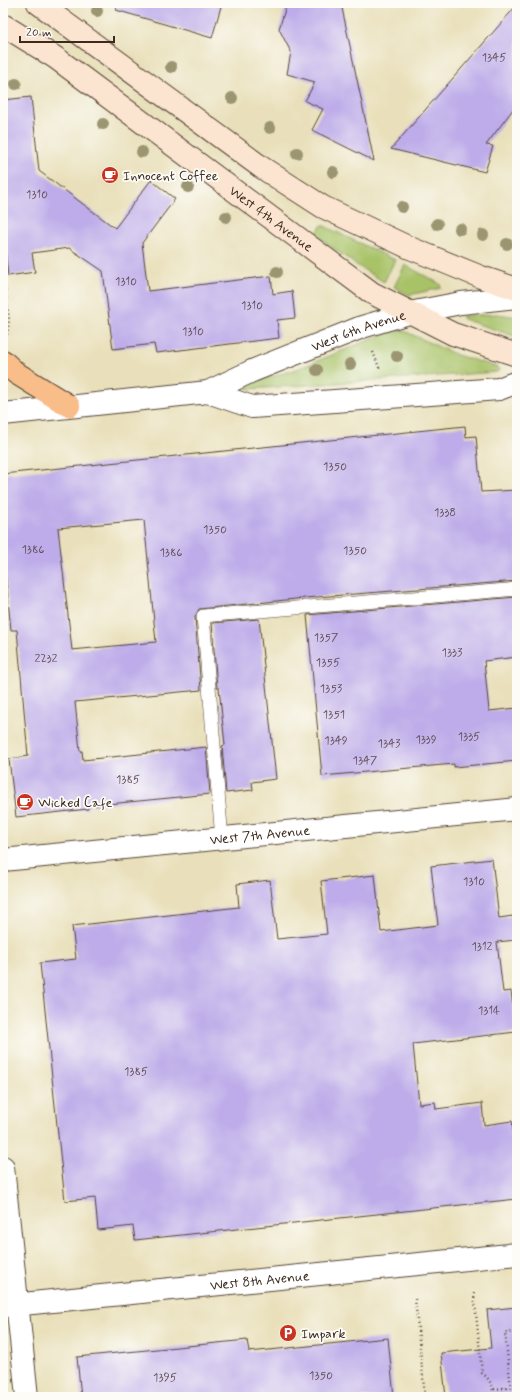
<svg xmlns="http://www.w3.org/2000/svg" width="520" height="1400" font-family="Mynerve,sans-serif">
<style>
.green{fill:#a8c268;stroke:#727643}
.building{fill:#bdace9;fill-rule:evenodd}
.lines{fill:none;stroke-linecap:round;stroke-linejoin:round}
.service-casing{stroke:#554536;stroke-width:14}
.minor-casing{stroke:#554536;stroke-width:24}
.tertiary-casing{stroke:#554536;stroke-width:24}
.secondary-casing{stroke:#554536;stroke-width:24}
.trunk-casing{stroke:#554536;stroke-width:24}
.path{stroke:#554536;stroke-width:2.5;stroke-dasharray:1 3;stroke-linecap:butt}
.service{stroke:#fff;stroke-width:13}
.minor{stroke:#fff;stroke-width:22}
.tertiary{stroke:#fff;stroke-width:22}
.secondary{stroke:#fce5d0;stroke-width:22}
.trunk{stroke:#f8bd89;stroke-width:22}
.tree{fill:#9b9571}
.labels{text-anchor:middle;stroke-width:3.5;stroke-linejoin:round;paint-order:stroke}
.number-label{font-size:12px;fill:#5c4a51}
.poi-label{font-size:14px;fill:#3b2a1e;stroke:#fdfcf7;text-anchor:start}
.street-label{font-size:14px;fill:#3b2a1e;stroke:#fdfcf7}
</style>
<rect width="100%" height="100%" fill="#fdfcf7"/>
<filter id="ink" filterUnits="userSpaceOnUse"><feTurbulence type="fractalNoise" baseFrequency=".025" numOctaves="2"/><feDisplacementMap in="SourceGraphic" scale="8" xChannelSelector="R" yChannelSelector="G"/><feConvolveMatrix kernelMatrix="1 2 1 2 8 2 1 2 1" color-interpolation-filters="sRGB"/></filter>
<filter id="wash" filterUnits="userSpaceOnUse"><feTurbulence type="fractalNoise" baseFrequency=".012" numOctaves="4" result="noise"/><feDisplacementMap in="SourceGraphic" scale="16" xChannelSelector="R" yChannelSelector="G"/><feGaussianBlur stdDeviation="0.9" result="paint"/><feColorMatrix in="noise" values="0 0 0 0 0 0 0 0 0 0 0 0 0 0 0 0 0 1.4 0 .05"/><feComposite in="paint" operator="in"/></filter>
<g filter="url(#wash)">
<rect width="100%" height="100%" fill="#e9e0bb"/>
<g class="green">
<path d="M 322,225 L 395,260 L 384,282 L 355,264 L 315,235 Z"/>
<path d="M 405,265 L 440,284 L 441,288 L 409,295 L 394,287 Z"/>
<path d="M 497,314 L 517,317 L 517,337 L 463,319 L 461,316 Z"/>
<path d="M 394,330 L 402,330 L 457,355 L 497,367 L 499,370 L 497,372 L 249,389 L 246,386 L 248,384 L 297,369 Z"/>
</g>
<g id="blocks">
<g class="building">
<path d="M 117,3 L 222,3 L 212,38 L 116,10 Z"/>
<path d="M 287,3 L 341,3 L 374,161 L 312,130 L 323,109 L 305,101 L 315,82 L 287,74 L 291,52 L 279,29 Z"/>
<path d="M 517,5 L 517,104 L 486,145 L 493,146 L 485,172 L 391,149 Z"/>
<path d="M 31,97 L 39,171 L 115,228 L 151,180 L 175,199 L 142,243 L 148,291 L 271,276 L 273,294 L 292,291 L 295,318 L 277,320 L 279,338 L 156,353 L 154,344 L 113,349 L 103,271 L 69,248 L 32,253 L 35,272 L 8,276 L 3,230 L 3,100 Z"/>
<path d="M 465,426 L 466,437 L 476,436 L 481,492 L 517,490 L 517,581 L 305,598 L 199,609 L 195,617 L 201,690 L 75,702 L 80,751 L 82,751 L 83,760 L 206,747 L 210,794 L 88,806 L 88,809 L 16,817 L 9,759 L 28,756 L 17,630 L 11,630 L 3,550 L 3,474 ZM 144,520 L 156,642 L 72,650 L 58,528 Z"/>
<path d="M 517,597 L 517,657 L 484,661 L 489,711 L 517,708 L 517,761 L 454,767 L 454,764 L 322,776 L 307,615 Z"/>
<path d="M 259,619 L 276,779 L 252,782 L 253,790 L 226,793 L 222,746 L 225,745 L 219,688 L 217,688 L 212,623 Z"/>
<path d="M 492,859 L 499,918 L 513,916 L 516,940 L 497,942 L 503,992 L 511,991 L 516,1032 L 413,1044 L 419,1104 L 435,1102 L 436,1109 L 482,1103 L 484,1125 L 512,1121 L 514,1136 L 517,1136 L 517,1199 L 135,1240 L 133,1226 L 98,1230 L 95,1198 L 65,1201 L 40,963 L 76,959 L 72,926 L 239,907 L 237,884 L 270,880 L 277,939 L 327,934 L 321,881 L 375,875 L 381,932 L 438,925 L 431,866 Z"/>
<path d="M 517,1307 L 517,1397 L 446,1397 L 441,1353 L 491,1348 L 487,1310 Z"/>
<path d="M 388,1338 L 394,1397 L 81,1397 L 77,1357 L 247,1340 L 249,1352 Z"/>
</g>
</g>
</g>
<g filter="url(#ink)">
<use href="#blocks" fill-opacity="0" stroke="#554536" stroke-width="1"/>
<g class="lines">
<g class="service-casing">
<path id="service" d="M 222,839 L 203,616 L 517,589"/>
</g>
<g class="minor-casing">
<g id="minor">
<path id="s1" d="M 3,860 L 517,809"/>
<path id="s2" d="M 3,1306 L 517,1254"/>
</g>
</g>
<g class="tertiary-casing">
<g id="tertiary">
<path d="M 208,392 L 252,407 L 499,389 L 517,382"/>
<path id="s3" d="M 3,414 L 208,392 L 252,371 L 362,327 L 409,313 L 461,303 L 517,297"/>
<path d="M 3,1167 L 27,1397"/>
</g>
</g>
<g class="secondary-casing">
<g id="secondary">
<path d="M 38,3 L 261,167 L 323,207 L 410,248 L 481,277 L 517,289"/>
<path id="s4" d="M 3,25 L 56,58 L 372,293 L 453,334 L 517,355"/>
</g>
</g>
<g class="trunk-casing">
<path id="trunk" d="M 3,361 L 16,373 L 69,406"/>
</g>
<g class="path">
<path d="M 3,270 L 9,320 L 7,335"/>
<path d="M 373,352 L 380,370"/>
<path d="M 474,1293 L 482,1373 C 490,1379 494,1387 493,1397"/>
<path d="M 415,1299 L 425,1397"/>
<path d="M 511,1388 L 505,1333 L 517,1332"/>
<path d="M 494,1389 L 517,1387"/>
</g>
<use href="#service" class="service"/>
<use href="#minor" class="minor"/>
<use href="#tertiary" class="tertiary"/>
<use href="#secondary" class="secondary"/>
<use href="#trunk" class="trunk"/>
</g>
<g class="tree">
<circle cx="97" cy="11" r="6"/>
<circle cx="171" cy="67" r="6"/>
<circle cx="16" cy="84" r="6"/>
<circle cx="232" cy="98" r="6"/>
<circle cx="103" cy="124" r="6"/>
<circle cx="270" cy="128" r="6"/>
<circle cx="142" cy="152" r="6"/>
<circle cx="297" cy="153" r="6"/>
<circle cx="333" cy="172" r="6"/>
<circle cx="188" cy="187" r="6"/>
<circle cx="402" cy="207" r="6"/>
<circle cx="226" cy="217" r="6"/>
<circle cx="437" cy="224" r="6"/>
<circle cx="460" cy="229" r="6"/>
<circle cx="483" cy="235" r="6"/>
<circle cx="507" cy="244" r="6"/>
<circle cx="277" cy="272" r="6"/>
<circle cx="397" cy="356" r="6"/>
<circle cx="350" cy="364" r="6"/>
<circle cx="317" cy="370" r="6"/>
</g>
</g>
<defs>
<g id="cafe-disc" transform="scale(0.9)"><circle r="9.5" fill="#c8321e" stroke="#fdfcf7"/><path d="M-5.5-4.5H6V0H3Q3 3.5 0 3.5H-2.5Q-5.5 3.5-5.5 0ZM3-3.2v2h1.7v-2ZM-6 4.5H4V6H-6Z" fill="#fff"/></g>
<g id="parking-disc" transform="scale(0.9)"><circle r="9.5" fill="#c8321e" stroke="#fdfcf7"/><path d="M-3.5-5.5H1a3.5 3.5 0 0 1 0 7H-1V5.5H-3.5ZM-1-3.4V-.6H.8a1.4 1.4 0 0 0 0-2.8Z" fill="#fff"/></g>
</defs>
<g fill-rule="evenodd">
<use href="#cafe-disc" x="110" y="175"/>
<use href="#cafe-disc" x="25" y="802"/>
<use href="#parking-disc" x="288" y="1333"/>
</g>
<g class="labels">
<g class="number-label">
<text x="494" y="61">1345</text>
<text x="37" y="198">1310</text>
<text x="126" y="285">1310</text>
<text x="252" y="309">1310</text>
<text x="193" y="335">1310</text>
<text x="335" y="470">1350</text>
<text x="445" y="516">1338</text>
<text x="215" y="533">1350</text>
<text x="33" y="553">1386</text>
<text x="355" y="554">1350</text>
<text x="171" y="556">1386</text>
<text x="326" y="641">1357</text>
<text x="452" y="656">1333</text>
<text x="46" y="662">2232</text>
<text x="328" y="666">1355</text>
<text x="331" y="692">1353</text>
<text x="334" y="718">1351</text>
<text x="469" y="740">1335</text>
<text x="426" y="743">1339</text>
<text x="336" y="744">1349</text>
<text x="389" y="747">1343</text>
<text x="365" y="764">1347</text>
<text x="128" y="783">1385</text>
<text x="474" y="885">1310</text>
<text x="482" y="950">1312</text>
<text x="489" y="1014">1314</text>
<text x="136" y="1075">1385</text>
<text x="321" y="1379">1350</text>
<text x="165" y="1381">1395</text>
</g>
<g class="poi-label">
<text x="123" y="180">Innocent Coffee</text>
<text x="38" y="807">Wicked Cafe</text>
<text x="301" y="1338">Impark</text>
</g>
<g class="street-label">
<text dy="5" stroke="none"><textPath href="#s4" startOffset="331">West 4th Avenue</textPath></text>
<text dy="5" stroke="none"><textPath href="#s3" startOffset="369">West 6th Avenue</textPath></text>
<text dy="5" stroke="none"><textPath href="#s1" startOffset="258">West 7th Avenue</textPath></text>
<text dy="5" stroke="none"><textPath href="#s2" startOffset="258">West 8th Avenue</textPath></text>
</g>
</g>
<rect width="520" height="1400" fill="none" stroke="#fdfcf7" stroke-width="16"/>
<path d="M20 36v6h94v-6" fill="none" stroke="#3b2a1e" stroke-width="2"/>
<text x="26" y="36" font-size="12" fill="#3b2a1e" stroke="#fdfcf7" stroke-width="3" paint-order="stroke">20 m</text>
</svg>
